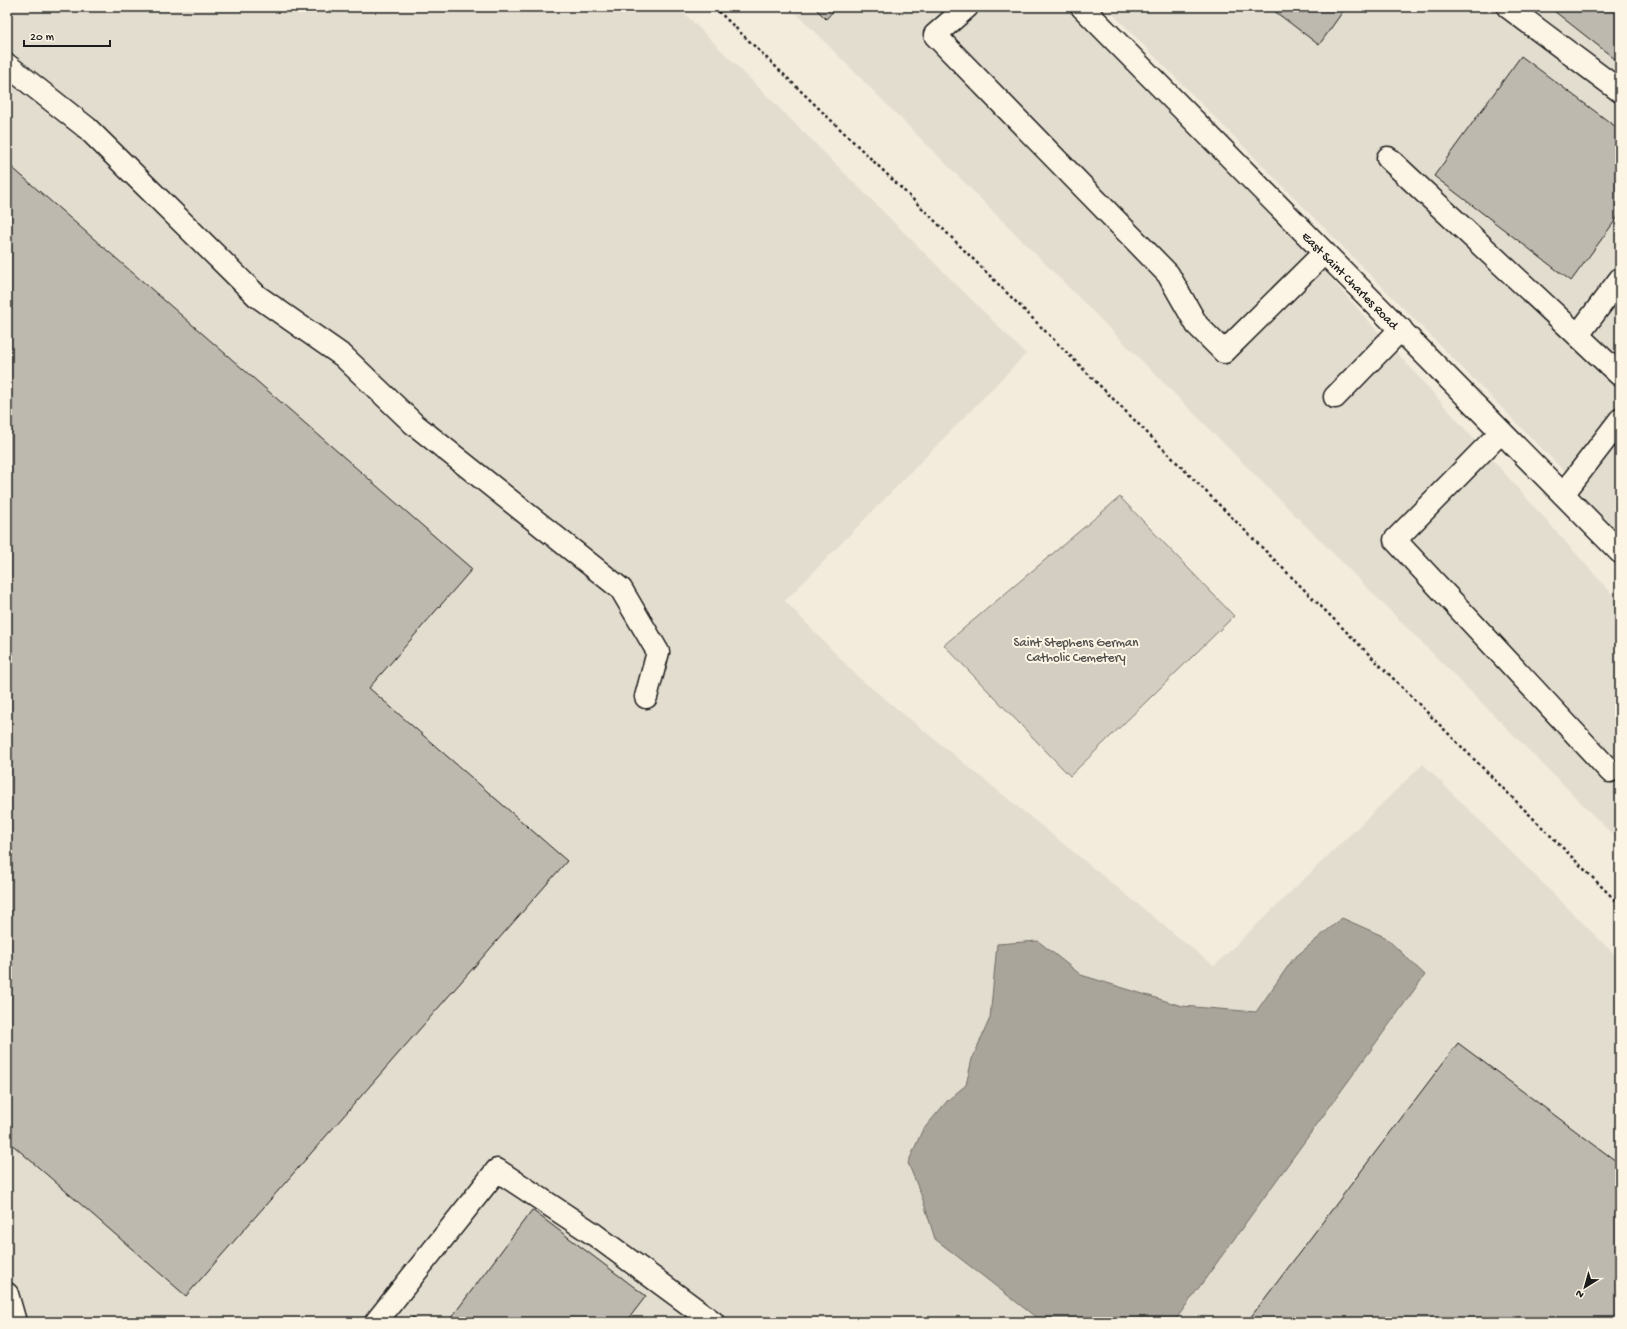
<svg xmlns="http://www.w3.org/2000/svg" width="1627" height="1329" font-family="'Gochi Hand',sans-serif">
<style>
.built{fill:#e3ddcf}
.green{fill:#d3cec1;stroke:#78756e}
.water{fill:#aaa59b;stroke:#716e68}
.building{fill:#beb9ae;stroke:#1c1c1c}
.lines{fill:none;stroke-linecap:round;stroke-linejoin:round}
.minor-casing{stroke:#1c1c1c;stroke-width:25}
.path{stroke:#1c1c1c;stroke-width:2.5;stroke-dasharray:3 3;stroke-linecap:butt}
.minor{stroke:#fcf5e5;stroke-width:22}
.labels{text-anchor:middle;stroke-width:4;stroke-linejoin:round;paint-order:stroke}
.street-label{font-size:13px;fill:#1c1c1c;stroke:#fcf5e5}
.park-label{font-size:13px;fill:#53514e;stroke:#fcf5e5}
</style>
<rect width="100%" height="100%" fill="#f3ecdd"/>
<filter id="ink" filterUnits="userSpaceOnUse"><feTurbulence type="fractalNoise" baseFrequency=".025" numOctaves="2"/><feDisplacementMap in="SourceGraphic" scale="8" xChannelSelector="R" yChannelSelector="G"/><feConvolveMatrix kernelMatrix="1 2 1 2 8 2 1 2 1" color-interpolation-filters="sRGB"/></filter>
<g filter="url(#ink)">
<g class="built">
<path d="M 7,7 L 678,7 L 1026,354 L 785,601 L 858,677 L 1214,966 L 1423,764 L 1620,960 L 1620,1322 L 7,1322 Z"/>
<path d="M 790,7 L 1089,7 L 1620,603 L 1620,842 Z"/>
<path d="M 1106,7 L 1620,7 L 1620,548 L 1566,473 Z"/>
</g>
<path class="green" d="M 1120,497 L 1234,616 L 1070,776 L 944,645 Z"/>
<path class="water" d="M 1342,918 L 1385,937 L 1425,975 L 1174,1322 L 1042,1322 L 935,1239 L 922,1197 L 908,1163 L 922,1131 L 948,1100 L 966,1085 L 972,1059 L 990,1018 L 997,944 L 1038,941 L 1081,975 L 1182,1006 L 1256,1012 L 1293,959 Z"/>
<g class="building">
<path d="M 814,7 L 837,7 L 826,19 Z"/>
<path d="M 1269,7 L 1346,7 L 1319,45 Z"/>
<path d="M 1549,7 L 1620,7 L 1620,63 Z"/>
<path d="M 1521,56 L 1620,130 L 1620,214 L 1571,281 L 1434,176 Z"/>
<path d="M 7,163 L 472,569 L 369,688 L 567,861 L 186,1296 L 7,1140 Z"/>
<path d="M 1458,1043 L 1620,1164 L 1620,1322 L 1247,1322 Z"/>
<path d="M 532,1210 L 646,1296 L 626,1322 L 448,1322 Z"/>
<path d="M 413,1317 L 420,1322 L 409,1322 Z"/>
</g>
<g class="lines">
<g class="minor-casing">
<g id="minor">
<path d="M 967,7 L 935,35 L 1168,274 L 1197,325 L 1224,352 L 1324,253"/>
<path id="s1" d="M 1082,7 L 1620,552"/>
<path d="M 1508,7 L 1620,91"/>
<path d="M 7,65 L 87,128 L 257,296 L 343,356 L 414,424 L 621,589 L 658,652 L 646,697"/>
<path d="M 1388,158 L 1620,375"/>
<path d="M 1578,335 L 1620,279"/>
<path d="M 1335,397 L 1401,329"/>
<path d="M 1501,432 L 1395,540 L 1610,771"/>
<path d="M 1563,494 L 1620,420"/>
<path d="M 7,1294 L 15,1322"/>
<path d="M 376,1322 L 497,1170 L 595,1235 L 713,1322"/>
</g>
</g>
<path class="path" d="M 714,7 L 927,213 L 1620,905"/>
<use href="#minor" class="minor"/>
</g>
</g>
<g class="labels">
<g class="street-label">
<text dy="5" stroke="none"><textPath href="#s1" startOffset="383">East Saint Charles Road</textPath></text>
</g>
<g class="park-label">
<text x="1076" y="646">Saint Stephens German<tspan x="1076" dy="15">Catholic Cemetery</tspan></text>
</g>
</g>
<rect width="1627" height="1329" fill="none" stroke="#fcf5e5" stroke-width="24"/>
<rect x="12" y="12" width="1603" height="1305" fill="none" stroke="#1c1c1c" stroke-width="1.5" filter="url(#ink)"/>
<g transform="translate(1585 1287) rotate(217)" stroke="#fcf5e5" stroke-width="3" paint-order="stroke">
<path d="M0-3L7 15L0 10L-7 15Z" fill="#1c1c1c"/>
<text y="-6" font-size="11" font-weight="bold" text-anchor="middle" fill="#1c1c1c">N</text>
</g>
<path d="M24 40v6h86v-6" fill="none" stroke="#1c1c1c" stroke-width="2"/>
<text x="30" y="40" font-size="12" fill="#1c1c1c" stroke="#fcf5e5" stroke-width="3" paint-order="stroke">20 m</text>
</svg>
